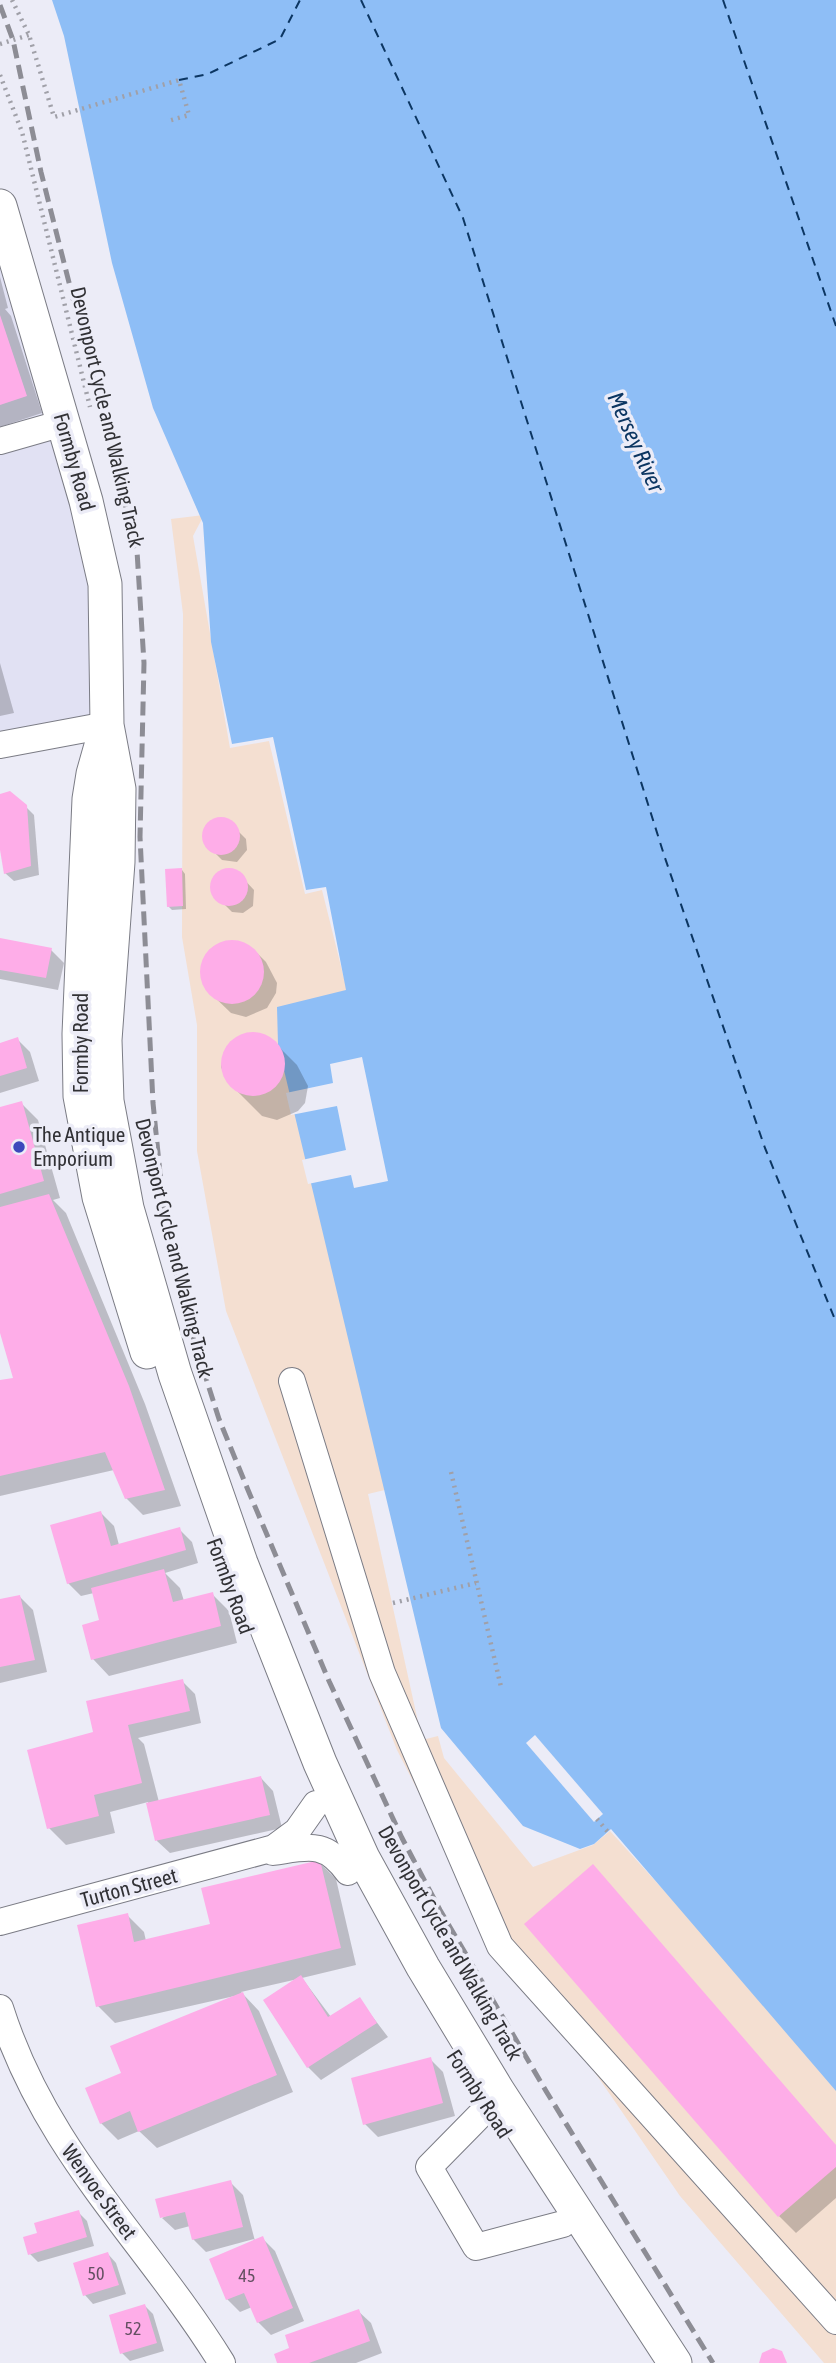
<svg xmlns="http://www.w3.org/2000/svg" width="836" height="2363" font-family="'Asap Condensed',sans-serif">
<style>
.built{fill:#e1e1f3}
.industrial{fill:#f4dfd1}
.water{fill:#8ebef6}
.pier{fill:#ececf7}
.shadow{fill:#0003}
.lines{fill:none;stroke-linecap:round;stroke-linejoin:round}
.ferry{stroke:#0c3662;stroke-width:2;stroke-dasharray:9 7;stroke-linecap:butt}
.building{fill:#feade8}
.minor-casing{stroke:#7b7c85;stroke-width:28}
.major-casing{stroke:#7b7c85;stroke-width:35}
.path{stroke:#a0a0a8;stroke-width:4.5;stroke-dasharray:2 5;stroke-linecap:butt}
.minor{stroke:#fff;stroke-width:26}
.major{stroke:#fff;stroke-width:33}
.rail{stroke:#8d8d95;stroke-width:5;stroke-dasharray:14 7;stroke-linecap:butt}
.poi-dot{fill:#3c48bc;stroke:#ececf7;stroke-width:2.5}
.labels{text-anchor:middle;stroke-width:7;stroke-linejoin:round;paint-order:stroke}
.number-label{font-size:18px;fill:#645062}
.street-label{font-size:21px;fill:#313135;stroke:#ececf7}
.poi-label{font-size:21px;fill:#313135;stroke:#ececf7;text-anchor:start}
.water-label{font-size:23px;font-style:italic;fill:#0c3662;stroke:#ececf7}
</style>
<rect width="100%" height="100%" fill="#ececf7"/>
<path class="built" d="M 0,208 L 86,501 L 107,725 L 0,746 Z"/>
<path class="industrial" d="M 204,515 L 193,536 L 230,748 L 269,741 L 305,894 L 322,890 L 396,1187 L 393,1488 L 368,1494 L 422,1740 L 438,1736 L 444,1758 L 533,1867 L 593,1845 L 610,1831 L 836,2080 L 836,2363 L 824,2363 L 680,2196 L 467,1887 L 397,1750 L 226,1311 L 197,1151 L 197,1025 L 182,937 L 183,614 L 171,519 Z"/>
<path class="water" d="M 52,0 L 836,0 L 836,2091 L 611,1829 L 594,1844 L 580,1849 L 523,1826 L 441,1728 L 278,1045 L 277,1007 L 346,990 L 326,887 L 306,890 L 273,737 L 232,744 L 211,642 L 203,523 L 153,408 L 112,263 L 64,36 Z"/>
<g class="pier">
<path d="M 362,1057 L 388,1181 L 354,1188 L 351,1175 L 308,1184 L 302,1160 L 346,1150 L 337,1106 L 291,1115 L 286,1093 L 333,1083 L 330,1064 Z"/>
<path d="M 535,1735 L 603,1814 L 594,1822 L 526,1743 Z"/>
</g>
<g class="shadow">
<path d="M 0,277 L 8,308 L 5,309 L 11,316 L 42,413 L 0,427 Z"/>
<path d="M 0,663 L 14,713 L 0,716 Z"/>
<path d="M 0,796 L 25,806 L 34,815 L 39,875 L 14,881 L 5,873 L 0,838 Z"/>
<path d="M 216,820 L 228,821 L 246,839 L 247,850 L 237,862 L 222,860 L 205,843 L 207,826 Z"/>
<path d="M 182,870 L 185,874 L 186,909 L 172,910 L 168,906 Z"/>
<path d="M 223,872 L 238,873 L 254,890 L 253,906 L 243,913 L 232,912 L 214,894 L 212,883 Z"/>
<path d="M 0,940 L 51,950 L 64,963 L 58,990 L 0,979 Z"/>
<path d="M 227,941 L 238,941 L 252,948 L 266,962 L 277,983 L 276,993 L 267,1008 L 246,1017 L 231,1013 L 206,989 L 201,974 L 204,960 L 213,947 Z"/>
<path d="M 247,1034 L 264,1035 L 273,1041 L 297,1065 L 308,1086 L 305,1103 L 298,1111 L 277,1120 L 262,1116 L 227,1081 L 221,1067 L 224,1052 L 233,1040 Z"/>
<path d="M 17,1039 L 30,1052 L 39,1081 L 0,1093 L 0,1045 Z"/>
<path d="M 21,1103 L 38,1120 L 60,1198 L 53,1200 L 66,1213 L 145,1404 L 181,1506 L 143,1515 L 126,1498 L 114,1470 L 0,1496 L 0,1382 L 15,1379 L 0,1327 L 0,1109 Z"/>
<path d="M 101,1513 L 114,1526 L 119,1545 L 179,1529 L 192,1542 L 198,1563 L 165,1573 L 180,1588 L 184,1601 L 212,1594 L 229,1611 L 237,1643 L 109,1676 L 93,1659 L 101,1621 L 94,1593 L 81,1596 L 68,1583 Z"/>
<path d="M 20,1597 L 33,1610 L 47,1672 L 0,1683 L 0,1601 Z"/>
<path d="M 182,1681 L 195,1694 L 201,1723 L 138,1738 L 144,1744 L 159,1802 L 261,1778 L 273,1791 L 282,1828 L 170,1853 L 157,1841 L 148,1802 L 110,1812 L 115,1833 L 66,1845 L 49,1828 L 98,1734 Z"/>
<path d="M 319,1862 L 336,1879 L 356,1965 L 302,1978 L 331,2017 L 359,1999 L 388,2037 L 321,2080 L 308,2067 L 298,1979 L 241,1992 L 259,2011 L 293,2092 L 157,2148 L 139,2131 L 118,2140 L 101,2123 L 123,2074 L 239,1995 L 115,2023 L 98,2006 L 127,1915 L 144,1932 L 146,1941 L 212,1925 Z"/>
<path d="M 430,2059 L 443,2072 L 455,2116 L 378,2137 L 365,2124 Z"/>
<path d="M 836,2145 L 836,2198 L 796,2233 L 779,2216 Z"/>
<path d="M 230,2182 L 243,2195 L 255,2241 L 262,2238 L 275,2251 L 304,2321 L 271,2335 L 258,2322 L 252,2307 L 240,2312 L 227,2299 L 254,2239 L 206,2252 L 193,2239 L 190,2226 L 175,2230 L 162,2218 Z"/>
<path d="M 78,2212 L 87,2221 L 94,2246 L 38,2262 L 30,2254 L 39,2234 Z"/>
<path d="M 108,2254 L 116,2263 L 126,2294 L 93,2304 L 85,2295 Z"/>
<path d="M 145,2306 L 153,2314 L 164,2351 L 130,2361 L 122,2353 Z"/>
<path d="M 358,2311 L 371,2323 L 382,2353 L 356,2363 L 279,2363 L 291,2349 Z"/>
</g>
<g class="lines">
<g class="ferry">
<path d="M 361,0 L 463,218 L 665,858 L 765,1148 L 836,1322"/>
<path d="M 723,0 L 836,326"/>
<path d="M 179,80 L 208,74 L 280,39 L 300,0"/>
</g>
</g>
<g class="building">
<path d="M 0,315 L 27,396 L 0,405 Z"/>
<path d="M 10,791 L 27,805 L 31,866 L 4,874 L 0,850 L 0,794 Z"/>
<circle cx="221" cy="836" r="19"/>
<path d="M 182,868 L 183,906 L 167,907 L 165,869 Z"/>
<circle cx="229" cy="887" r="19"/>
<path d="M 0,938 L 52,948 L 46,978 L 0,970 Z"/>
<circle cx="232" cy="972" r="32"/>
<circle cx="253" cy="1064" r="32"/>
<path d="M 18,1037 L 27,1068 L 0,1076 L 0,1043 Z"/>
<path d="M 22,1101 L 44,1181 L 0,1194 L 0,1107 Z"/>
<path d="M 49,1194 L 129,1386 L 165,1490 L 125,1499 L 105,1452 L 0,1476 L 0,1380 L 13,1378 L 0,1333 L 0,1207 Z"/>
<path d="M 101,1511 L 111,1546 L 180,1527 L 186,1550 L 67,1584 L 50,1525 Z"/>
<path d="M 164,1569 L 173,1602 L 213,1592 L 221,1626 L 91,1660 L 82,1625 L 99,1620 L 91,1588 Z"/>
<path d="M 20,1595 L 35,1660 L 0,1667 L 0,1599 Z"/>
<path d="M 183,1679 L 190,1711 L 128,1725 L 142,1783 L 94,1795 L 99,1816 L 47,1829 L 27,1750 L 93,1732 L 86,1701 Z"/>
<path d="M 261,1776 L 270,1815 L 155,1841 L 146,1803 Z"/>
<path d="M 320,1860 L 341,1948 L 96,2007 L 77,1925 L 128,1913 L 134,1942 L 210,1924 L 201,1888 Z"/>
<path d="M 593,1864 L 836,2145 L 836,2167 L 778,2217 L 524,1924 Z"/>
<path d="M 301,1975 L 328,2017 L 360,1997 L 377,2023 L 307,2068 L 263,2000 Z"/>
<path d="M 243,1992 L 277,2075 L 138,2132 L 130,2111 L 100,2124 L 85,2088 L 121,2073 L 110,2046 Z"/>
<path d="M 431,2057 L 443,2103 L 363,2125 L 351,2078 Z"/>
<path d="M 231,2180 L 243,2227 L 192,2240 L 185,2212 L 160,2218 L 155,2199 Z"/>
<path d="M 79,2210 L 87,2237 L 28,2255 L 23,2237 L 37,2233 L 34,2223 Z"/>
<path d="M 263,2236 L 293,2308 L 257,2323 L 244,2293 L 226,2300 L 209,2259 Z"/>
<path d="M 108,2252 L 119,2285 L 83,2296 L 73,2263 Z"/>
<path d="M 145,2304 L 157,2343 L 120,2354 L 109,2315 Z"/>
<path d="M 359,2309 L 370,2341 L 309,2363 L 277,2363 L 274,2354 L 289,2348 L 285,2335 Z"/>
<path d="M 773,2348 L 782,2351 L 787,2363 L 759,2363 L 762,2353 Z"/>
</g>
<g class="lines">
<g class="minor-casing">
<g id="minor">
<path d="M 0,441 L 63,423"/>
<path d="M 0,745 L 107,725"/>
<path d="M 292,1381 L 382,1673 L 500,1946 L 836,2321"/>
<path d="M 273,1852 C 308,1847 325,1840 348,1872"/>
<path d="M 0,1922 L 274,1848 L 297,1831 L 316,1804"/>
<path d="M 0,2008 C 46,2153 145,2239 222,2363"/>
<path d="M 489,2106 L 429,2167 L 476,2247 L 563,2224"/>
</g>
</g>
<g class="major-casing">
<g id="major">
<path d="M 0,206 L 86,501 L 105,584 L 107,725 L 119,789 L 118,862 L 105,1040 L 107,1101 L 127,1208 L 175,1374 L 241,1563 L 320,1763 L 363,1858 L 423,1967 L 498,2091 L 675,2363"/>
<path d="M 106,728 L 93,774 L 89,799 L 79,1034 L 80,1096 L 99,1197 L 147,1352"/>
</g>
</g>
<g class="path">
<path d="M 12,0 L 29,35 L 54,117 L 179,80 L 189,115 L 168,121"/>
<path d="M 0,44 L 29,35"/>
<path d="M 0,75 L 22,132 L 90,407"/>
<path d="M 451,1472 L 501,1687"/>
<path d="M 393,1603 L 476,1583"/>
<path d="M 597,1819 L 608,1832"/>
</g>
<use href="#minor" class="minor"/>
<use href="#major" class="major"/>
<path class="rail" d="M 0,5 L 13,40 L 41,172 L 137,551 L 144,663 L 140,837 L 153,1103 L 164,1213 L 183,1306 L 219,1419 L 248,1490 L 329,1681 L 402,1838 L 440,1910 L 546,2091 L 713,2363"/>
</g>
<circle class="poi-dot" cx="19" cy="1147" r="7"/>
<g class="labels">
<g class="number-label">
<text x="96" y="2280">50</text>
<text x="247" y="2282">45</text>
<text x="133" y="2335">52</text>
</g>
<g class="street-label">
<text transform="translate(107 417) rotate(77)" y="7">Devonport Cycle and Walking Track</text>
<text transform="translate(74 462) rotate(74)" y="7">Formby Road</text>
<text transform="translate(81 1043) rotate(-90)" y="7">Formby Road</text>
<text transform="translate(174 1248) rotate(76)" y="7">Devonport Cycle and Walking Track</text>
<text transform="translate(230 1586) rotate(70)" y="7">Formby Road</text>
<text transform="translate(129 1888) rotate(-15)" y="7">Turton Street</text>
<text transform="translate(450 1943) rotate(60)" y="7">Devonport Cycle and Walking Track</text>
<text transform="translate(479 2094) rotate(57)" y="7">Formby Road</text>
<text transform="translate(99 2192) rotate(54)" y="7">Wenvoe Street</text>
</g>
<g class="poi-label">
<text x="33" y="1142">The Antique<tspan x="33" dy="24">Emporium</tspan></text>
</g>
<g class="water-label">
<text transform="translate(636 442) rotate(66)" y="8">Mersey River</text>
</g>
</g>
</svg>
